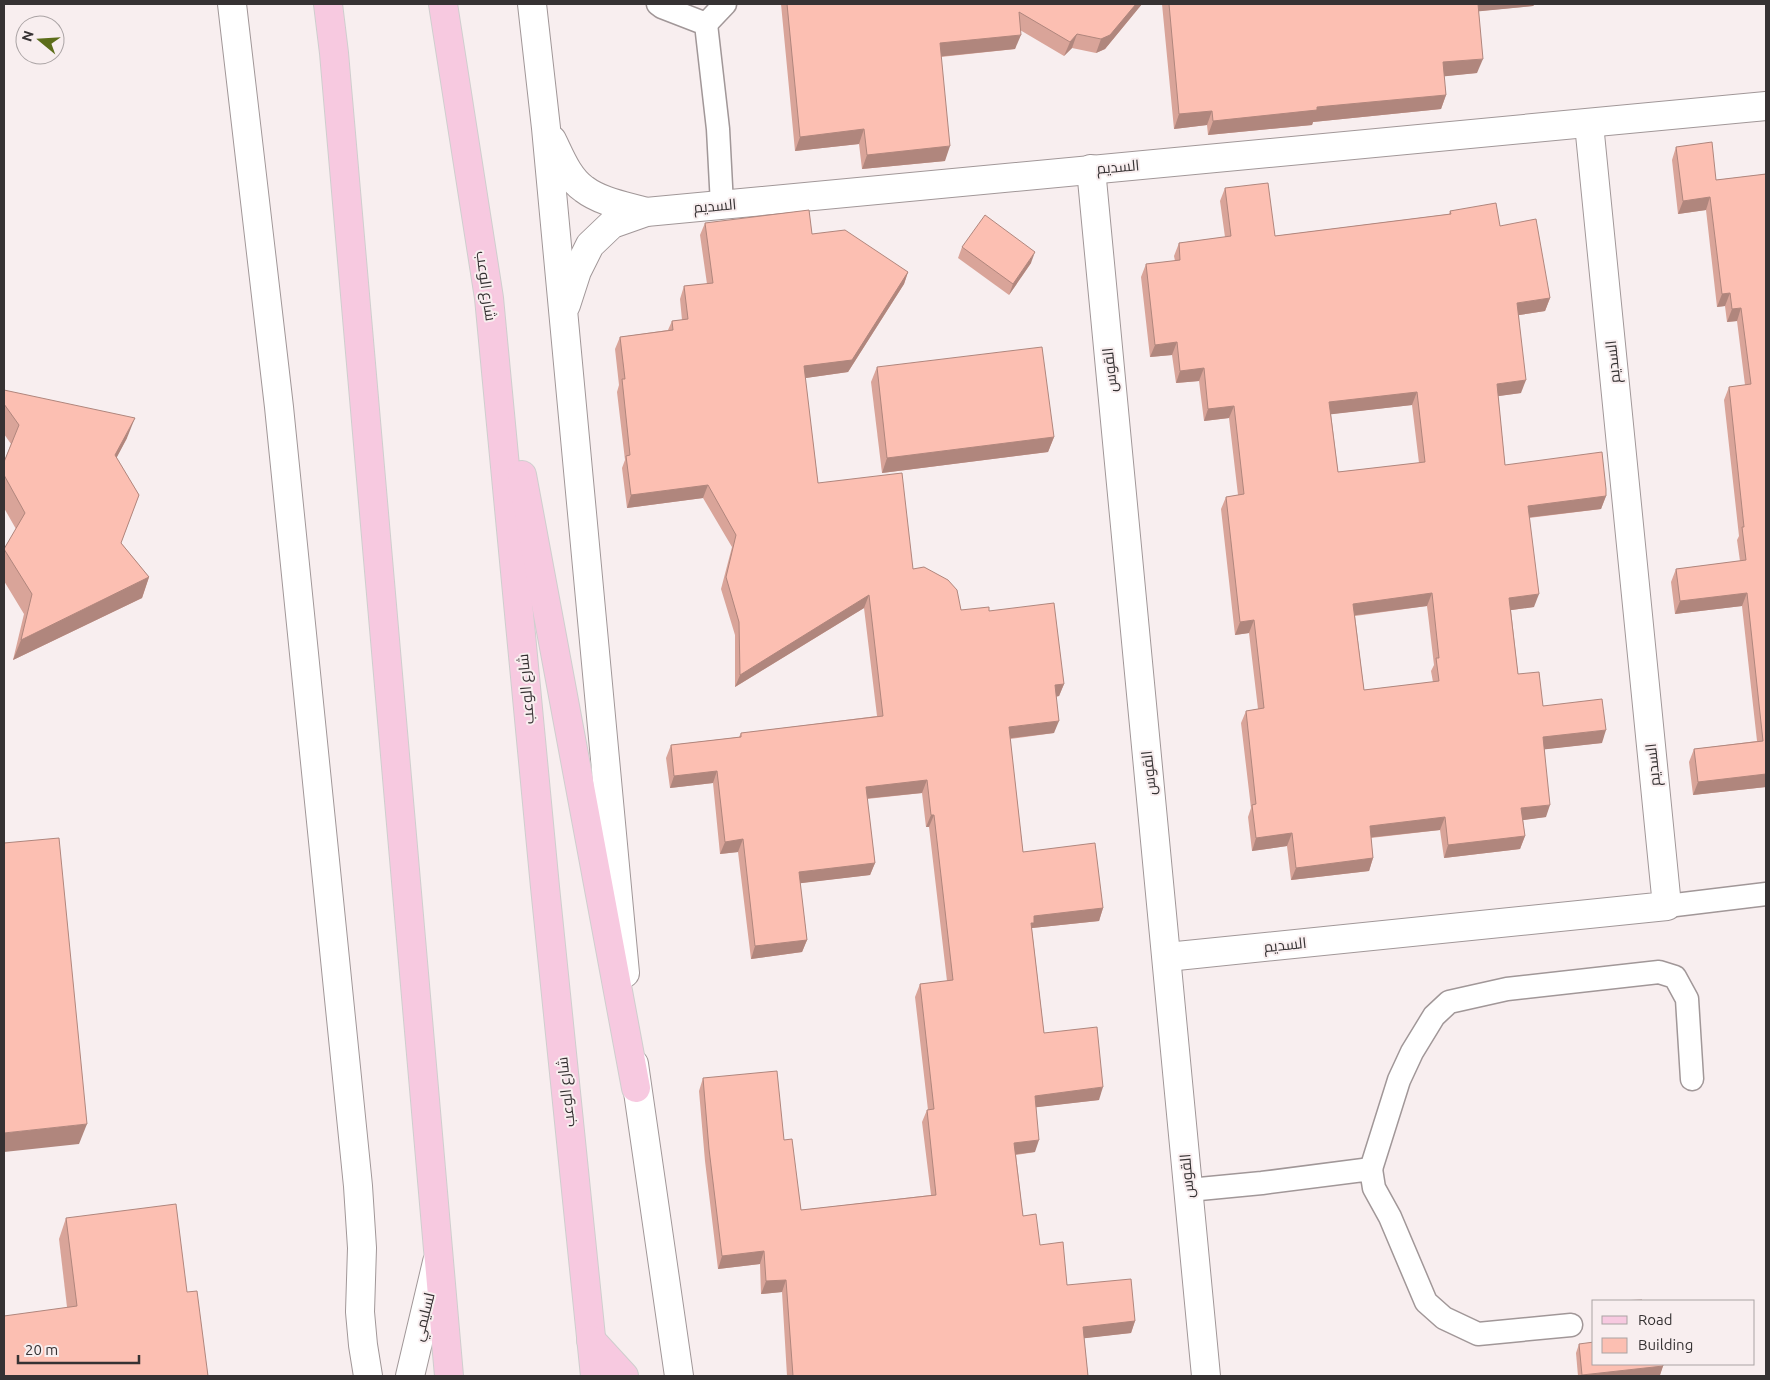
<svg xmlns="http://www.w3.org/2000/svg" width="1770" height="1380" font-family="Ubuntu,Cairo,sans-serif">
<style>
.lines{fill:none;stroke-linecap:round;stroke-linejoin:round}
.lane-casing{stroke:#a19798;stroke-width:25}
.street-casing{stroke:#a19798;stroke-width:30}
.primary-casing{stroke:#cfcece;stroke-width:30}
.lane{stroke:#fff;stroke-width:22}
.street{stroke:#fff;stroke-width:28}
.primary{stroke:#f7c9e0;stroke-width:28}
.wall{fill:#d9a499;fill-rule:evenodd}
.shaded-wall{fill:#b0867d}
.building{fill:#fcbfb2;stroke:#b0867d;fill-rule:evenodd}
.labels{text-anchor:middle;stroke-width:4;stroke-linejoin:round;paint-order:stroke}
.street-label{font-size:15px;fill:#363233;stroke:#f8eeef}
</style>
<rect width="100%" height="100%" fill="#f8eeef"/>
<g class="lines">
<g class="lane-casing">
<g id="lane">
<path d="M 658,4 L 662,7 L 706,24 L 718,129 L 722,205"/>
<path d="M 706,24 L 725,4"/>
<path d="M 1667,906 L 1766,894"/>
<path d="M 1371,1169 L 1399,1080 L 1412,1052 L 1434,1016 L 1449,1002 L 1507,989 L 1659,972 L 1675,977 L 1687,999 L 1692,1079"/>
<path d="M 1189,1190 L 1262,1183 L 1371,1169 L 1374,1188 L 1390,1217 L 1426,1302 L 1444,1318 L 1478,1334 L 1571,1325"/>
</g>
</g>
<g class="street-casing">
<g id="street">
<path d="M 232,4 L 279,407 L 358,1186 L 362,1248 L 360,1312 L 363,1345 L 368,1376"/>
<path d="M 532,4 L 546,128 L 625,973"/>
<path d="M 552,140 C 560,156 568,178 584,189 C 601,202 626,206 646,212"/>
<path d="M 1091,169 L 1206,1376"/>
<path d="M 566,305 L 577,271 L 590,245 L 612,224 L 646,212 L 1766,106"/>
<path d="M 1167,957 L 1667,906 L 1589,124"/>
<path d="M 634,1064 L 679,1376"/>
<path d="M 410,1376 L 437,1262"/>
</g>
</g>
<g class="primary-casing">
<g id="primary">
<path d="M 328,4 L 334,53 L 449,1376"/>
<path d="M 443,4 L 489,298 L 545,887 L 595,1376"/>
<path d="M 522,475 L 636,1088"/>
<path d="M 591,1340 L 624,1376"/>
</g>
</g>
<use href="#lane" class="lane"/>
<use href="#street" class="street"/>
<use href="#primary" class="primary"/>
</g>
<g class="wall">
<path d="M 781,4 L 1142,4 L 1105,49 L 1096,53 L 1072,48 L 1064,56 L 1020,30 L 1015,49 L 941,57 L 945,161 L 862,169 L 859,144 L 795,151 Z"/>
<path d="M 1162,4 L 1535,4 L 1533,6 L 1479,11 L 1477,73 L 1444,76 L 1446,95 L 1441,109 L 1313,122 L 1312,125 L 1208,135 L 1207,125 L 1174,129 Z"/>
<path d="M 1676,147 L 1716,180 L 1766,174 L 1766,787 L 1693,795 L 1689,762 L 1694,749 L 1757,741 L 1742,606 L 1675,614 L 1671,582 L 1676,569 L 1740,561 L 1737,540 L 1739,536 L 1724,400 L 1729,387 L 1745,385 L 1737,321 L 1727,322 L 1725,306 L 1717,307 L 1706,210 L 1678,214 L 1672,160 Z"/>
<path d="M 1225,188 L 1275,236 L 1449,214 L 1450,211 L 1500,226 L 1550,298 L 1545,311 L 1519,315 L 1521,393 L 1498,396 L 1505,465 L 1606,496 L 1601,509 L 1529,518 L 1534,607 L 1511,610 L 1518,674 L 1543,706 L 1602,743 L 1545,749 L 1546,817 L 1523,820 L 1525,836 L 1520,849 L 1444,858 L 1440,830 L 1371,838 L 1373,858 L 1369,871 L 1291,880 L 1287,846 L 1252,851 L 1248,817 L 1251,808 L 1241,723 L 1246,711 L 1258,709 L 1249,633 L 1235,635 L 1221,509 L 1226,497 L 1238,495 L 1229,418 L 1204,421 L 1199,381 L 1176,383 L 1172,355 L 1150,357 L 1141,277 L 1146,264 L 1175,261 L 1174,256 L 1179,243 L 1225,237 L 1220,201 ZM 1412,405 L 1419,463 L 1338,472 L 1331,414 ZM 1427,606 L 1434,665 L 1431,671 L 1433,682 L 1364,690 L 1355,616 Z"/>
<path d="M 705,223 L 812,234 L 908,272 L 904,284 L 848,372 L 805,378 L 818,483 L 913,569 L 961,610 L 989,611 L 1064,684 L 1059,696 L 1056,697 L 1054,733 L 1010,739 L 1023,852 L 1103,908 L 1099,921 L 1032,928 L 1032,930 L 1044,1033 L 1099,1100 L 1036,1107 L 1035,1152 L 1016,1155 L 1023,1216 L 1040,1245 L 1067,1285 L 1135,1321 L 1131,1333 L 1084,1338 L 1088,1376 L 787,1376 L 782,1292 L 761,1294 L 760,1264 L 718,1269 L 705,1161 L 699,1091 L 703,1078 L 784,1140 L 801,1210 L 931,1195 L 922,1122 L 927,1110 L 928,1110 L 915,997 L 920,984 L 947,981 L 929,827 L 926,827 L 922,793 L 867,799 L 875,863 L 870,875 L 800,883 L 807,940 L 802,952 L 751,959 L 738,852 L 720,854 L 713,783 L 670,788 L 666,758 L 671,745 L 739,737 L 741,733 L 877,716 L 864,608 L 735,687 L 735,635 L 721,589 L 732,547 L 703,498 L 627,508 L 622,468 L 625,460 L 617,392 L 619,385 L 615,349 L 620,337 L 668,330 L 672,321 L 682,320 L 680,299 L 684,286 L 707,284 L 700,235 Z"/>
<path d="M 962,247 L 1031,263 L 1009,295 L 958,258 Z"/>
<path d="M 877,367 L 1054,437 L 1048,452 L 882,473 L 871,382 Z"/>
<path d="M 4,390 L 127,438 L 116,458 L 139,495 L 121,543 L 149,577 L 142,598 L 13,660 L 24,614 L 4,581 L 4,549 L 16,529 L 4,508 L 4,462 L 11,444 L 4,434 Z"/>
<path d="M 66,1218 L 187,1292 L 208,1376 L 67,1307 L 59,1239 Z"/>
<path d="M 1579,1344 L 1663,1366 L 1660,1375 L 1652,1376 L 1578,1376 L 1576,1353 Z"/>
</g>
<g class="shaded-wall">
<path d="M 1136,4 L 1142,4 L 1105,49 L 1096,53 L 1101,39 Z"/>
<path d="M 1475,4 L 1535,4 L 1533,6 L 1472,12 Z"/>
<path d="M 1077,34 L 1072,48 L 1064,56 L 1070,42 Z"/>
<path d="M 1021,35 L 1015,49 L 935,57 L 940,43 Z"/>
<path d="M 1483,59 L 1477,73 L 1438,77 L 1443,62 Z"/>
<path d="M 1446,95 L 1441,109 L 1313,122 L 1312,125 L 1208,135 L 1213,121 L 1317,107 Z"/>
<path d="M 1212,111 L 1207,125 L 1174,129 L 1179,114 Z"/>
<path d="M 864,129 L 859,144 L 795,151 L 800,137 Z"/>
<path d="M 950,146 L 945,161 L 862,169 L 867,155 Z"/>
<path d="M 1710,197 L 1706,210 L 1678,214 L 1683,201 Z"/>
<path d="M 1035,252 L 1031,263 L 1009,295 L 1013,284 Z"/>
<path d="M 908,272 L 904,284 L 848,372 L 799,379 L 804,366 Z"/>
<path d="M 1730,293 L 1725,306 L 1717,307 L 1722,294 Z"/>
<path d="M 1550,298 L 1545,311 L 1513,316 L 1517,303 Z"/>
<path d="M 1741,308 L 1737,321 L 1727,322 L 1732,309 Z"/>
<path d="M 1177,342 L 1172,355 L 1150,357 L 1155,345 Z"/>
<path d="M 1204,368 L 1199,381 L 1176,383 L 1180,371 Z"/>
<path d="M 1526,380 L 1521,393 L 1492,397 L 1497,384 Z"/>
<path d="M 1417,392 L 1412,405 L 1325,415 L 1329,402 Z"/>
<path d="M 1234,406 L 1229,418 L 1204,421 L 1208,409 Z"/>
<path d="M 135,418 L 127,438 L 107,476 L 115,455 Z"/>
<path d="M 1054,437 L 1048,452 L 882,473 L 887,458 Z"/>
<path d="M 708,485 L 703,498 L 627,508 L 631,495 Z"/>
<path d="M 1606,496 L 1601,509 L 1523,518 L 1528,506 Z"/>
<path d="M 149,577 L 142,598 L 13,660 L 21,640 Z"/>
<path d="M 1432,593 L 1427,606 L 1349,616 L 1353,604 Z"/>
<path d="M 1747,593 L 1742,606 L 1675,614 L 1680,601 Z"/>
<path d="M 1539,594 L 1534,607 L 1505,611 L 1509,598 Z"/>
<path d="M 869,595 L 864,608 L 735,687 L 740,675 Z"/>
<path d="M 1254,620 L 1249,633 L 1235,635 L 1240,622 Z"/>
<path d="M 1064,684 L 1059,696 L 1051,697 L 1055,685 Z"/>
<path d="M 1059,721 L 1054,733 L 1004,739 L 1009,727 Z"/>
<path d="M 1606,730 L 1602,743 L 1539,750 L 1543,737 Z"/>
<path d="M 717,771 L 713,783 L 670,788 L 674,776 Z"/>
<path d="M 1766,774 L 1766,787 L 1693,795 L 1698,782 Z"/>
<path d="M 927,780 L 922,793 L 861,799 L 866,787 Z"/>
<path d="M 1550,805 L 1546,817 L 1516,821 L 1521,808 Z"/>
<path d="M 931,815 L 934,815 L 929,827 L 926,827 Z"/>
<path d="M 1445,817 L 1440,830 L 1365,838 L 1370,826 Z"/>
<path d="M 1292,833 L 1287,846 L 1252,851 L 1256,838 Z"/>
<path d="M 1525,836 L 1520,849 L 1444,858 L 1448,845 Z"/>
<path d="M 743,839 L 738,852 L 720,854 L 725,842 Z"/>
<path d="M 1373,858 L 1369,871 L 1291,880 L 1296,868 Z"/>
<path d="M 875,863 L 870,875 L 794,884 L 799,872 Z"/>
<path d="M 1103,908 L 1099,921 L 1032,928 L 1030,935 L 1026,935 L 1034,916 Z"/>
<path d="M 807,940 L 802,952 L 751,959 L 755,946 Z"/>
<path d="M 1103,1087 L 1099,1100 L 1030,1108 L 1035,1096 Z"/>
<path d="M 87,1124 L 79,1144 L 4,1152 L 4,1133 Z"/>
<path d="M 1039,1140 L 1035,1152 L 1010,1155 L 1014,1143 Z"/>
<path d="M 764,1251 L 760,1264 L 718,1269 L 722,1256 Z"/>
<path d="M 786,1280 L 782,1292 L 761,1294 L 766,1281 Z"/>
<path d="M 1135,1321 L 1131,1333 L 1078,1339 L 1083,1327 Z"/>
<path d="M 1663,1366 L 1660,1375 L 1652,1376 L 1582,1376 L 1582,1375 Z"/>
</g>
<g class="building">
<path d="M 787,4 L 1136,4 L 1110,35 L 1101,39 L 1077,34 L 1070,42 L 1019,12 L 1021,35 L 940,43 L 950,146 L 867,155 L 864,129 L 800,137 Z"/>
<path d="M 1169,4 L 1478,4 L 1483,59 L 1443,62 L 1446,95 L 1317,107 L 1317,110 L 1213,121 L 1212,111 L 1179,114 Z"/>
<path d="M 1712,142 L 1716,180 L 1766,174 L 1766,774 L 1698,782 L 1694,749 L 1763,741 L 1747,593 L 1680,601 L 1676,569 L 1746,560 L 1742,527 L 1744,527 L 1729,387 L 1751,384 L 1741,308 L 1732,309 L 1730,293 L 1722,294 L 1710,197 L 1683,201 L 1676,147 Z"/>
<path d="M 1268,183 L 1275,236 L 1451,214 L 1450,211 L 1496,203 L 1500,226 L 1536,219 L 1550,298 L 1517,303 L 1526,380 L 1497,384 L 1505,465 L 1602,452 L 1606,489 L 1606,496 L 1528,506 L 1539,594 L 1509,598 L 1518,674 L 1539,672 L 1543,706 L 1602,699 L 1606,730 L 1543,737 L 1550,805 L 1521,808 L 1525,836 L 1448,845 L 1445,817 L 1370,826 L 1373,858 L 1296,868 L 1292,833 L 1256,838 L 1252,805 L 1256,804 L 1246,711 L 1264,708 L 1254,620 L 1240,622 L 1226,497 L 1244,494 L 1234,406 L 1208,409 L 1204,368 L 1180,371 L 1177,342 L 1155,345 L 1146,264 L 1180,260 L 1179,243 L 1231,236 L 1225,188 ZM 1417,392 L 1425,462 L 1338,472 L 1329,402 ZM 1432,593 L 1439,658 L 1436,658 L 1439,681 L 1364,690 L 1353,604 Z"/>
<path d="M 809,210 L 812,234 L 845,230 L 908,272 L 852,360 L 804,366 L 818,483 L 902,473 L 913,569 L 924,567 L 948,580 L 957,590 L 961,610 L 989,607 L 989,611 L 1054,603 L 1064,684 L 1055,685 L 1059,721 L 1009,727 L 1023,852 L 1095,843 L 1103,908 L 1034,916 L 1034,923 L 1031,923 L 1044,1033 L 1097,1027 L 1103,1087 L 1035,1096 L 1039,1140 L 1014,1143 L 1023,1216 L 1036,1214 L 1040,1245 L 1063,1242 L 1067,1285 L 1131,1279 L 1135,1321 L 1083,1327 L 1088,1376 L 793,1376 L 786,1280 L 766,1281 L 764,1251 L 722,1256 L 709,1149 L 703,1078 L 777,1071 L 784,1140 L 792,1139 L 801,1210 L 936,1195 L 927,1110 L 934,1109 L 920,984 L 953,980 L 934,815 L 931,815 L 927,780 L 866,787 L 875,863 L 799,872 L 807,940 L 755,946 L 743,839 L 725,842 L 717,771 L 674,776 L 671,745 L 741,737 L 741,733 L 883,716 L 869,595 L 740,675 L 739,622 L 726,577 L 736,535 L 708,485 L 631,495 L 626,456 L 630,455 L 622,379 L 625,379 L 620,337 L 673,330 L 672,321 L 688,319 L 684,286 L 713,283 L 705,223 Z"/>
<path d="M 985,215 L 1035,252 L 1013,284 L 962,247 Z"/>
<path d="M 1042,347 L 1054,437 L 887,458 L 877,367 Z"/>
<path d="M 4,390 L 135,418 L 115,455 L 139,495 L 121,543 L 149,577 L 21,640 L 32,594 L 4,549 L 25,513 L 4,475 L 4,462 L 19,425 L 4,404 Z"/>
<path d="M 59,838 L 87,1124 L 4,1133 L 4,843 Z"/>
<path d="M 176,1204 L 187,1292 L 197,1291 L 208,1376 L 4,1376 L 4,1316 L 77,1306 L 66,1218 Z"/>
<path d="M 1642,1300 L 1642,1301 L 1620,1301 Z"/>
<path d="M 1594,1342 L 1594,1364 L 1663,1364 L 1663,1366 L 1582,1375 L 1579,1344 Z"/>
</g>
<g class="labels">
<g class="street-label">
<text transform="translate(1118 167) rotate(-5)" y="5">السديم</text>
<text transform="translate(715 206) rotate(-5)" y="5">السديم</text>
<text transform="translate(486 286) rotate(82)" y="5">شارع الوعب</text>
<text transform="translate(1613 362) rotate(-96)" y="5">السديم</text>
<text transform="translate(1110 370) rotate(-96)" y="5">القوس</text>
<text transform="translate(526 689) rotate(-95)" y="5">شارع الوعب</text>
<text transform="translate(1653 765) rotate(-96)" y="5">السديم</text>
<text transform="translate(1149 773) rotate(-96)" y="5">القوس</text>
<text transform="translate(1285 945) rotate(-6)" y="5">السديم</text>
<text transform="translate(566 1092) rotate(-96)" y="5">شارع الوعب</text>
<text transform="translate(1187 1176) rotate(-95)" y="5">القوس</text>
<text transform="translate(424 1317) rotate(-76)" y="5">لسليمي</text>
</g>
</g>
<rect width="1770" height="1380" fill="none" stroke="#363233" stroke-width="10"/>
<rect x="1592" y="1300" width="162" height="65" fill="#f8eeef" stroke="#aaa3a4"/>
<rect x="1602" y="1316" width="25" height="8" fill="#f7c9e0" stroke="#aaa3a4"/>
<text x="1638" y="1325" font-size="15" fill="#363233">Road</text>
<rect x="1602" y="1338" width="25" height="15" fill="#fcbfb2" stroke="#aaa3a4"/>
<text x="1638" y="1350" font-size="15" fill="#363233">Building</text>
<g transform="translate(40 40) rotate(288)"><circle r="24" fill="#f8eeef" stroke="#aaa3a4"/>
<path d="M0-4L9 19L0 12L-9 19Z" fill="#5c6d19"/>
<text y="-8" font-size="14" font-weight="bold" text-anchor="middle" fill="#363233">N</text>
</g>
<path d="M18 1355v8h121v-8" fill="none" stroke="#363233" stroke-width="2.5"/>
<text x="25" y="1355" font-size="15" fill="#363233" stroke="#f8eeef" stroke-width="4" paint-order="stroke">20 m</text>
</svg>
